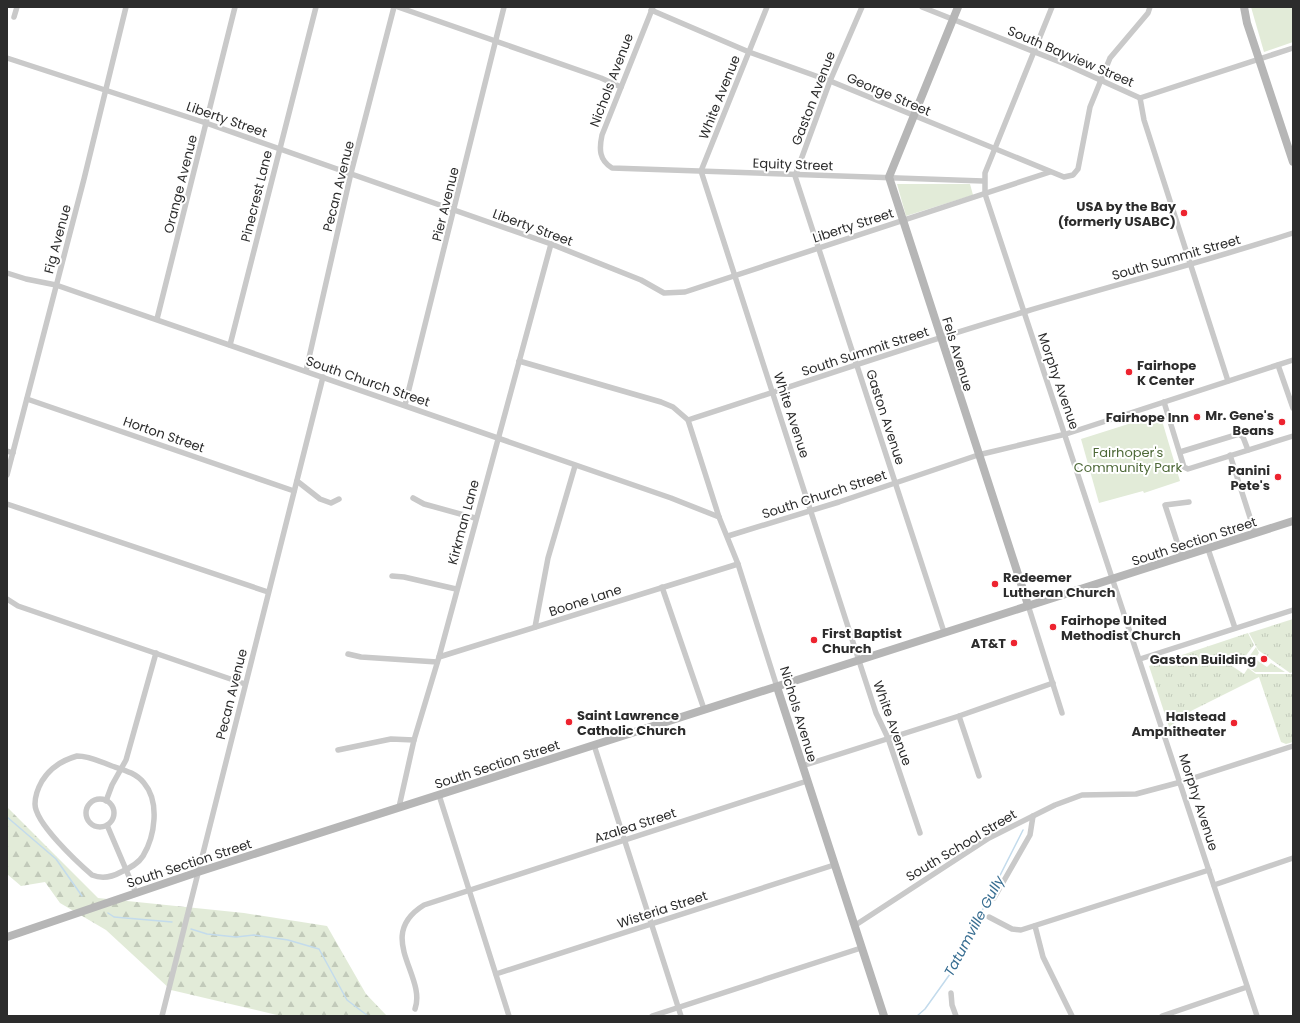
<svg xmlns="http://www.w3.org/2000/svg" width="1300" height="1023" viewBox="0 0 1300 1023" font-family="Poppins,sans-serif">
<defs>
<pattern id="grass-tufts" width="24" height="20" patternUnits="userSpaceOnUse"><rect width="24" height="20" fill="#e2ebd8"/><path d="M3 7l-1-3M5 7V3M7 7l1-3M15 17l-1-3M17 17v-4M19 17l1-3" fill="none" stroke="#c2caba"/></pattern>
<pattern id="forest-firs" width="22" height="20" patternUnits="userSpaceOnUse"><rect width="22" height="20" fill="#e2ebd8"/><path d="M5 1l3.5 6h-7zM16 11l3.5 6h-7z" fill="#c2caba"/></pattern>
</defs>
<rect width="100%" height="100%" fill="#fff"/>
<g fill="url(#grass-tufts)">
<path d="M 1293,619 L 1293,672 L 1290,673 L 1258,650 L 1249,633 Z"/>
<path d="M 1248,633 L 1254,645 L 1241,662 L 1236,659 L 1232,666 L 1244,674 L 1248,668 L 1256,674 L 1293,674 L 1293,742 L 1286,744 L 1281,742 L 1259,677 L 1191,711 L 1169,727 L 1149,666 Z"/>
<path d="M 1256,647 L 1259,653 L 1255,659 L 1267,667 L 1271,663 L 1285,672 L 1255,672 L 1244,664 Z"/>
</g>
<path fill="url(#forest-firs)" d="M 7,807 L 98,898 L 244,913 L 327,926 L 366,994 L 387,1016 L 281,1016 L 171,990 L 106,930 L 60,903 L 45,882 L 21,886 L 7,874 Z"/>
<g fill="#e2ebd8">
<path d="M 1251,7 L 1293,7 L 1293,42 L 1264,52 Z"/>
<path d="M 897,184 L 970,184 L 973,195 L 906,216 Z"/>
<path d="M 1160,414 L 1180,481 L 1144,493 L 1143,491 L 1099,503 L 1081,439 Z"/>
</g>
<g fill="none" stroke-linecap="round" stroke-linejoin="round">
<g stroke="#c3dbec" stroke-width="1.5">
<path d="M 7,817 L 56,859 L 82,896"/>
<path d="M 108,913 L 114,917 L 172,922"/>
<path d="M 191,929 L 207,934 L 236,937 L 254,935 L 288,940 L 319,949 L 347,1000 L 368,1016"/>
<path d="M 917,1016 L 925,1009 L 950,974 L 1023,830"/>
</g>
<g stroke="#c9c9c9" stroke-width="5.5">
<path d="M 398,7 L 601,78 L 621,87"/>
<path d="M 653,7 L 602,135 C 599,149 599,160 612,168 L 983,181"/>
<path d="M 767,7 L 701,171 L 861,667 L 876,713 L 888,738 L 920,833"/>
<path d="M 862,7 L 830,81 L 795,176 L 944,632"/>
<path d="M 922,7 L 1065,64 L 1140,98 L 1293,48"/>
<path d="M 1052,7 L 985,173 L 985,194 L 1257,1016"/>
<path d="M 651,10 L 749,52 L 830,81 L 1064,177 L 1073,175 L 1078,169 L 1090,107 L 1110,58 L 1148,13 L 1150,7"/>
<path d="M 14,17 L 17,7"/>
<path d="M 7,58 L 206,123 L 551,244 L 641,280 L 664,293 L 685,292 L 1050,172"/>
<path d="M 1140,98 L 1144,120 L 1228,381"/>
<path d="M 7,273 L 26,279 L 56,285 L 671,498 L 719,517"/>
<path d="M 157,319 L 235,7"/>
<path d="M 230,345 L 316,7"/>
<path d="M 519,361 L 661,402 L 673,407 L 688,420 L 719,517 L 738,564 L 777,687"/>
<path d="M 1278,365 L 1293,408"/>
<path d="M 306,371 L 351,173 L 394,7"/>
<path d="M 27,399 L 294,491"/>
<path d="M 1164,402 L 1184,467 L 1188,469 L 1293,436"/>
<path d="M 405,405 L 504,7"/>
<path d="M 688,420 C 800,384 911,345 1024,312 C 1114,285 1204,262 1293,233"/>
<path d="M 7,451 L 13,453"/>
<path d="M 1180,452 L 1239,434 L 1243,437 L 1248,450"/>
<path d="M 1230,455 L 1255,533"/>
<path d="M 7,475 L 84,179 L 126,7"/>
<path d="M 297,481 L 320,499 L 331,503 L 339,499"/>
<path d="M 413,498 L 424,504 L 475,518"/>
<path d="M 7,504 L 268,592"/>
<path d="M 728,536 L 839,502 L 978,455 L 1066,434 L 1293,360"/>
<path d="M 1208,549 L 1235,628"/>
<path d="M 1182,557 L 1165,505 L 1189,502"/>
<path d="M 392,576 L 404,577 L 456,589"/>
<path d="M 662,587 L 704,709"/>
<path d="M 7,599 L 18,606 L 245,684"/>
<path d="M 1028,605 L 1062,713"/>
<path d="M 535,627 L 548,558 L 575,466"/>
<path d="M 348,654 L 361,657 L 437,662"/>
<path d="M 439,657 L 738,564"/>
<path d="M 1140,659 L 1293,610"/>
<path d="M 959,716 L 979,776"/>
<path d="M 594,745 L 681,1016"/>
<path d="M 338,750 L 391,739 L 414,740"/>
<path d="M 77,756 C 90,756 101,762 112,766 C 124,770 136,773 144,783 C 160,802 155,836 143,856 C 138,864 130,868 121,872 C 112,877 102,879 92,875 C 77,862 35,823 35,804 C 35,795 38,788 42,781 C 50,768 63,760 77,756 Z"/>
<path d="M 802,766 L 959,716 L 1053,683"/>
<path d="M 439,795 L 509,1016"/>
<circle cx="100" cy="813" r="14"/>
<path d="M 106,801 L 112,785 L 126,760 L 156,653"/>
<path d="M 399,807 L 414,740 L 439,657 L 551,244"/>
<path d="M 107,825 L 136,893"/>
<path d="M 1214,885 L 1293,858"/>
<path d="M 994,898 L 1030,835 L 1033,816"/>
<path d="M 989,917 L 1012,929 L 1021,930 L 1209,870"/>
<path d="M 854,926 L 989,838 L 1055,805 L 1082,795 L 1136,794 L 1181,782 L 1293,746"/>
<path d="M 1035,926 L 1043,957 L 1072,1016"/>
<path d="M 496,974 L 834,865"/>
<path d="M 951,993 L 952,1005 L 956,1016"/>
<path d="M 415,1009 C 427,976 374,936 424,905 L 807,781"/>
<path d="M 162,1016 L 323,377"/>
<path d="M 652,1016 L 861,948"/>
<path d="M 1162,1016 L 1247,987"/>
</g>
<g stroke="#b6b6b6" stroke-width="8">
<path d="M 958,7 L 889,177 L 1028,605"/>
<path d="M 1244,7 L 1247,23 L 1293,162"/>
<path d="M 777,687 L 884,1016"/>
<path d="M 7,937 L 198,872 L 1293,521"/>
</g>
</g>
<g fill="#ed232f" stroke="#fff" stroke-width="1.5">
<circle cx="1184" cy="213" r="4"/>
<circle cx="1129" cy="372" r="4"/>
<circle cx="1197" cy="417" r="4"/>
<circle cx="1282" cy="422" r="4"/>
<circle cx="1278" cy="477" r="4"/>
<circle cx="995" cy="584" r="4"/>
<circle cx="1053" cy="627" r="4"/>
<circle cx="814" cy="640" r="4"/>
<circle cx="1014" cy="643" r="4"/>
<circle cx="1264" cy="659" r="4"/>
<circle cx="569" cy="722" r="4"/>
<circle cx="1234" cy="723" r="4"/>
</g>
<g text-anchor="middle" stroke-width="4" stroke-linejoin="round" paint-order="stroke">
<g font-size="13" fill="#2c2c2c" stroke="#fff">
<text transform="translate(1071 56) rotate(23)" y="5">South Bayview Street</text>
<text transform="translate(611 80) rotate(-69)" y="5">Nichols Avenue</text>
<text transform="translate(889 94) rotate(23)" y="5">George Street</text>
<text transform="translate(719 97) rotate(-68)" y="5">White Avenue</text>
<text transform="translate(813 98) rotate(-69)" y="5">Gaston Avenue</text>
<text transform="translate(227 119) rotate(19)" y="5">Liberty Street</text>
<text transform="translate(793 164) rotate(2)" y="5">Equity Street</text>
<text transform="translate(180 184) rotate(-76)" y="5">Orange Avenue</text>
<text transform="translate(338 186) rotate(-76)" y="5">Pecan Avenue</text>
<text transform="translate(256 196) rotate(-76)" y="5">Pinecrest Lane</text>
<text transform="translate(445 204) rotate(-76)" y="5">Pier Avenue</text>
<text transform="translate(853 225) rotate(-18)" y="5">Liberty Street</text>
<text transform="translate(533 227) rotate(20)" y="5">Liberty Street</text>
<text transform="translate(57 239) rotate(-75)" y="5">Fig Avenue</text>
<text transform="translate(1176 257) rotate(-16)" y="5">South Summit Street</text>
<text transform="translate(865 351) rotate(-18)" y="5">South Summit Street</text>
<text transform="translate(958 354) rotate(73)" y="5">Fels Avenue</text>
<text transform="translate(368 381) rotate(19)" y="5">South Church Street</text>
<text transform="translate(1059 381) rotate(71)" y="5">Morphy Avenue</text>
<text transform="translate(792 415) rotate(72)" y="5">White Avenue</text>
<text transform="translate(886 417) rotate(72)" y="5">Gaston Avenue</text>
<text transform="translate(164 434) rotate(19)" y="5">Horton Street</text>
<text transform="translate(824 494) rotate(-18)" y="5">South Church Street</text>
<text transform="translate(463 522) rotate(-75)" y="5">Kirkman Lane</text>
<text transform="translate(1194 541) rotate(-18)" y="5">South Section Street</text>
<text transform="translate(585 600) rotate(-18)" y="5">Boone Lane</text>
<text transform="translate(231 694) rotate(-76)" y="5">Pecan Avenue</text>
<text transform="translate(799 714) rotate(73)" y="5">Nichols Avenue</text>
<text transform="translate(893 723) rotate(70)" y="5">White Avenue</text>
<text transform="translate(497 764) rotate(-18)" y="5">South Section Street</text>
<text transform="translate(1199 802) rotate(72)" y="5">Morphy Avenue</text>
<text transform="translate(635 825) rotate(-18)" y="5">Azalea Street</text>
<text transform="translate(961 845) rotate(-31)" y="5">South School Street</text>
<text transform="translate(189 863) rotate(-18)" y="5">South Section Street</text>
<text transform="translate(662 909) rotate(-18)" y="5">Wisteria Street</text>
</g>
<g font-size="13" font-weight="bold" fill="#2c2c2c" stroke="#fff" text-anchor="end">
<text x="1176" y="211">USA by the Bay<tspan x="1176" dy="15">(formerly USABC)</tspan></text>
<text x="1137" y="370" text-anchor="start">Fairhope<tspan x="1137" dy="15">K Center</tspan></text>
<text x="1274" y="420">Mr. Gene's<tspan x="1274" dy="15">Beans</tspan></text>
<text x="1189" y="422">Fairhope Inn</text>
<text x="1270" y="475">Panini<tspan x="1270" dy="15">Pete's</tspan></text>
<text x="1003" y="582" text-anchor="start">Redeemer<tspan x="1003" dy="15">Lutheran Church</tspan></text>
<text x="1061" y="625" text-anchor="start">Fairhope United<tspan x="1061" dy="15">Methodist Church</tspan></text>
<text x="822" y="638" text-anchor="start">First Baptist<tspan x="822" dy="15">Church</tspan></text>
<text x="1006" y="648">AT&amp;T</text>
<text x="1256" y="664">Gaston Building</text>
<text x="577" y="720" text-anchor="start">Saint Lawrence<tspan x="577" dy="15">Catholic Church</tspan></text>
<text x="1226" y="721">Halstead<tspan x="1226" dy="15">Amphitheater</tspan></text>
</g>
<g font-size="13" fill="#4e6938" stroke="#fff">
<text x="1128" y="457">Fairhoper's<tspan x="1128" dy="15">Community Park</tspan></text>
</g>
<g font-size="14" font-style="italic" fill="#376d91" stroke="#fff">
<text transform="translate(974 926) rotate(-62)" y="5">Tatumville Gully</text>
</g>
</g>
<rect width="1300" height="1023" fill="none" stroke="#2c2c2c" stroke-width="16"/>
</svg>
